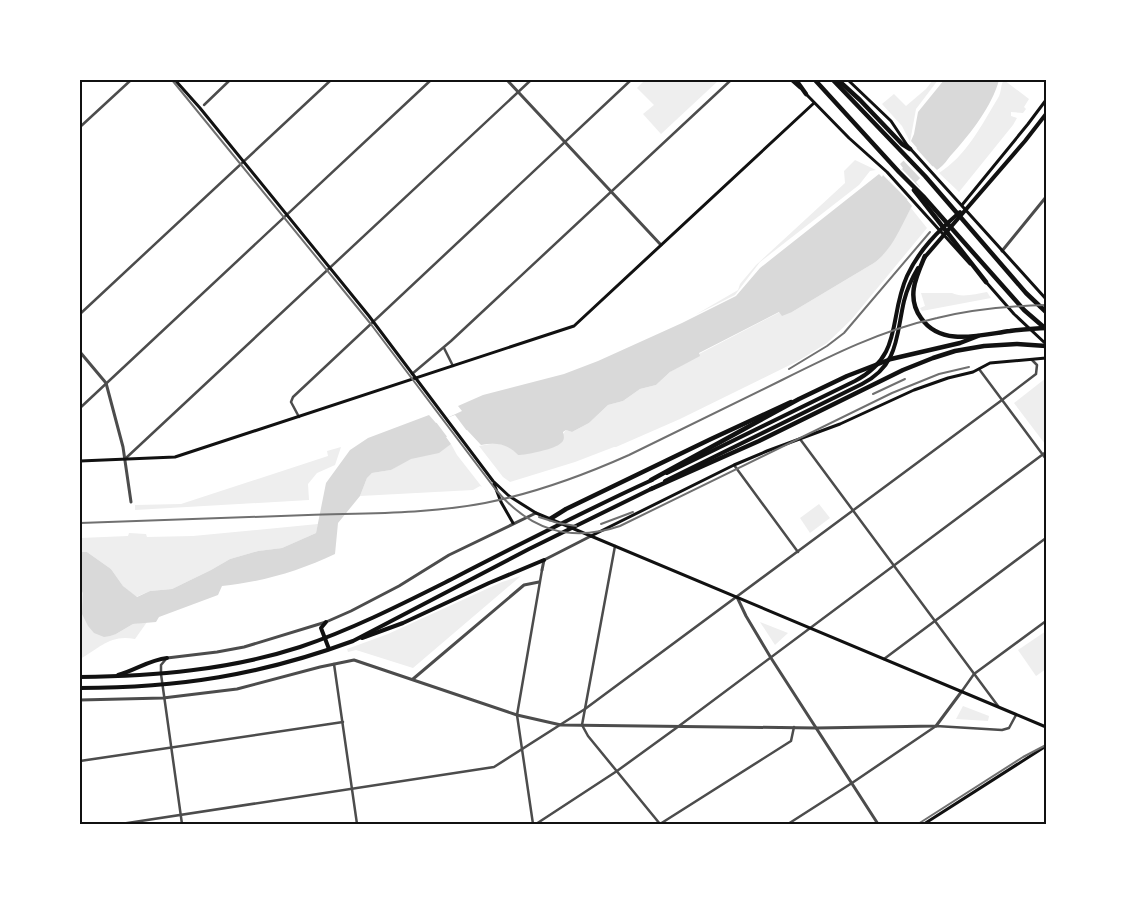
<svg xmlns="http://www.w3.org/2000/svg" width="1126" height="904" viewBox="0 0 1126 904" font-family="Rubik,sans-serif">
<rect width="100%" height="100%" fill="#fff"/>
<g fill="#eee">
<path d="M 645,80 L 719,80 L 661,134 L 643,114 L 654,105 L 637,88 Z"/>
<path d="M 933,80 L 938,80 L 916,109 L 910,142 L 902,126 L 882,104 L 894,94 L 906,106 L 926,89 Z"/>
<path d="M 1004,80 L 1029,99 L 1024,107 L 1026,109 L 1023,113 L 1011,112 L 1011,116 L 1017,118 L 1013,125 L 959,192 L 939,173 C 967,155 981,126 998,98 C 1002,92 1000,85 1004,80 Z"/>
<path d="M 855,160 L 876,170 L 870,171 L 859,185 L 760,262 L 735,295 L 695,315 L 738,290 L 740,284 L 756,265 L 845,183 L 844,171 Z"/>
<path d="M 911,208 L 927,228 L 851,320 L 827,343 L 798,361 L 680,419 L 616,447 L 614,447 L 575,462 L 510,482 L 503,477 L 479,446 C 495,442 507,442 518,455 L 554,447 L 566,430 L 572,432 L 589,423 L 608,405 L 623,401 L 640,389 L 656,385 L 670,372 L 699,354 L 780,312 L 792,312 L 874,263 C 893,249 898,227 911,208 Z"/>
<path d="M 987,292 L 991,298 L 922,311 L 920,308 L 925,306 L 921,293 L 952,293 C 961,298 976,294 987,292 Z"/>
<path d="M 1046,378 L 1046,443 L 1045,444 L 1014,403 Z"/>
<path d="M 451,444 L 457,455 L 482,487 L 480,486 L 473,490 L 360,496 L 367,478 L 372,473 L 391,470 L 407,460 Z"/>
<path d="M 341,447 L 335,465 L 317,473 L 308,484 L 309,500 L 135,510 L 135,505 L 181,504 L 328,456 L 327,451 Z"/>
<path d="M 819,504 L 830,518 L 810,533 L 800,518 Z"/>
<path d="M 318,524 L 316,533 L 282,548 L 258,551 L 230,559 L 211,570 L 172,589 L 150,591 L 136,597 L 123,586 L 111,569 L 87,552 L 80,552 L 80,538 L 128,536 L 129,533 L 146,534 L 147,537 L 193,536 Z"/>
<path d="M 521,576 L 413,668 L 356,650 L 348,652 L 347,649 L 388,634 L 502,582 Z"/>
<path d="M 80,588 L 116,634 L 133,624 L 147,622 L 135,639 C 110,634 100,648 80,659 Z"/>
<path d="M 760,622 L 788,633 L 775,645 Z"/>
<path d="M 1046,631 L 1046,669 L 1036,676 L 1018,650 Z"/>
<path d="M 963,706 L 989,716 L 988,721 L 956,719 Z"/>
</g>
<path fill="#d9d9d9" d="M 944,80 L 999,80 C 992,106 971,133 953,153 C 947,159 945,165 937,170 L 933,166 L 916,182 L 920,187 L 907,200 L 912,206 C 901,226 893,249 874,263 L 792,312 L 782,316 L 779,312 L 699,353 L 700,356 L 670,372 L 656,385 L 640,389 L 623,401 L 608,405 L 589,423 L 572,432 L 566,430 L 563,432 C 564,436 565,440 561,443 C 556,449 526,455 518,455 C 508,444 496,442 481,445 L 467,430 L 446,437 L 451,444 L 439,453 L 411,459 L 391,470 L 372,473 L 367,478 L 360,496 L 338,523 L 335,554 C 299,571 262,582 222,586 L 218,595 L 159,617 L 156,622 L 133,624 L 116,634 L 110,636 L 104,637 L 94,633 L 88,626 L 82,614 L 83,593 L 80,588 L 80,552 L 87,552 L 111,569 L 123,586 L 137,597 L 150,591 L 172,589 L 211,570 L 230,559 L 258,551 L 282,548 L 316,533 L 326,483 L 350,450 L 368,438 L 429,415 L 436,423 L 462,411 L 458,406 L 483,395 L 564,374 L 598,361 L 682,323 L 736,296 L 760,268 L 879,174 L 882,177 L 883,175 L 889,181 L 903,168 L 900,164 L 917,148 L 911,141 L 914,134 L 918,112 Z"/>
<g fill="#fff">
<path d="M 915,147 L 933,167 L 921,179 L 902,159 Z"/>
<path d="M 902,169 L 920,188 L 908,200 L 889,181 Z"/>
<path d="M 455,415 L 467,431 L 448,438 L 436,422 Z"/>
</g>
<g fill="none" stroke-linecap="round" stroke-linejoin="round">
<g stroke="#4c4c4c" stroke-width="2.5">
<path d="M 204,105 L 230,80"/>
<path d="M 80,127 L 131,80"/>
<path d="M 80,314 L 331,80"/>
<path d="M 444,348 L 453,366"/>
<path d="M 979,369 L 1046,459"/>
<path d="M 412,374 L 451,341 L 731,80"/>
<path d="M 80,408 L 431,80"/>
<path d="M 299,417 L 291,402 L 293,397 L 631,80"/>
<path d="M 800,439 L 998,706"/>
<path d="M 126,458 L 531,80"/>
<path d="M 734,465 L 798,552"/>
<path d="M 615,546 L 582,725 L 588,736 L 660,824"/>
<path d="M 166,659 L 161,665 L 161,674 L 182,824"/>
<path d="M 884,659 L 1046,538"/>
<path d="M 334,664 L 357,824"/>
<path d="M 962,691 L 974,674 L 1046,621"/>
<path d="M 80,761 L 343,722"/>
<path d="M 121,824 L 494,767 L 585,709 L 1002,400 L 1036,374 L 1037,365 L 1032,360"/>
<path d="M 533,824 L 517,715 L 542,570"/>
<path d="M 536,824 L 617,771 L 679,726 L 1046,452"/>
<path d="M 660,824 L 791,741 L 794,727"/>
<path d="M 788,824 L 852,783 L 936,726 L 1002,730 L 1009,728 L 1016,715"/>
</g>
<g stroke="#4c4c4c" stroke-width="3">
<path d="M 507,80 L 661,245"/>
<path d="M 1002,251 L 1046,197"/>
<path d="M 80,352 L 106,383 L 123,447 L 131,502"/>
<path d="M 542,570 L 544,560 L 591,536"/>
<path d="M 737,597 L 746,616 L 771,658 L 878,824"/>
<path d="M 167,658 L 217,652 L 244,647 L 326,622 L 351,611 L 399,586 L 449,555 L 536,513"/>
<path d="M 413,679 L 524,585 L 539,582"/>
<path d="M 80,700 L 163,698 L 237,689 L 320,667 L 354,660 L 517,715 L 561,725 L 816,728 L 936,726 L 962,691"/>
</g>
<g stroke="#111" stroke-width="3">
<path d="M 175,80 L 200,108 L 369,316 L 493,481 L 509,496 L 536,513 L 1046,727"/>
<path d="M 791,80 L 800,88"/>
<path d="M 848,80 L 891,121 L 907,145 L 1046,299"/>
<path d="M 805,93 L 849,138 L 887,172 L 970,264"/>
<path d="M 962,205 L 1028,124 L 1046,100"/>
<path d="M 986,282 L 1014,314 L 1046,344"/>
<path d="M 80,461 L 175,457 L 574,326 L 814,103"/>
<path d="M 494,484 L 501,502 L 513,523"/>
<path d="M 591,536 L 734,465 L 767,451 L 840,424 L 914,390 L 948,378 L 973,372 L 990,363 L 1046,358"/>
<path d="M 924,824 L 1046,746"/>
</g>
<g stroke="#111" stroke-width="4">
<path d="M 924,258 L 1025,141 L 1046,114"/>
<path d="M 667,473 L 855,381 C 904,355 888,318 907,276 C 919,250 938,231 960,212"/>
<path d="M 665,481 L 862,384 C 899,365 896,336 904,301 C 907,289 912,278 918,268"/>
<path d="M 326,622 L 321,628 L 329,649"/>
<path d="M 362,638 L 403,623 L 489,583 L 544,560"/>
<path d="M 118,675 C 136,670 149,660 167,658"/>
<path d="M 80,677 C 155,676 229,670 300,647 C 353,629 402,604 452,579 C 518,545 584,511 652,480"/>
<path d="M 80,688 C 178,688 261,675 353,641 L 529,549 L 653,488"/>
</g>
<g stroke="#111" stroke-width="4.5">
<path d="M 796,80 L 806,94"/>
<path d="M 815,80 L 899,172 L 923,196 L 1024,310 L 1046,329"/>
<path d="M 833,80 L 925,176 L 1026,293 L 1046,312"/>
<path d="M 838,80 L 860,100 L 902,144 L 910,149"/>
<path d="M 914,190 L 986,282"/>
<path d="M 925,256 C 916,277 906,297 921,318 C 941,347 980,335 1010,331 C 1022,329 1033,329 1045,328"/>
<path d="M 651,480 L 799,399 L 847,376 L 891,359 L 960,343 L 978,336"/>
<path d="M 651,489 L 759,441 L 903,370 L 933,358 L 955,351 L 984,346 L 1017,344 L 1046,346"/>
<path d="M 550,519 L 566,509 L 711,439 L 791,402"/>
</g>
<g stroke="#707070" stroke-width="2">
<path d="M 172,80 L 370,323 L 496,490 C 530,530 570,543 620,526 L 892,393 L 939,374 L 969,367"/>
<path d="M 789,369 L 827,346 L 844,333 L 930,232"/>
<path d="M 873,394 L 905,379"/>
<path d="M 539,517 L 558,523 L 576,526"/>
<path d="M 80,523 C 156,520 232,517 308,515 C 366,513 427,514 485,503 C 536,493 582,476 629,455 C 680,430 731,405 782,380 C 832,355 882,330 937,318 C 973,309 1009,306 1046,305"/>
<path d="M 601,524 L 633,512"/>
<path d="M 918,824 L 1023,757 L 1046,745"/>
</g>
</g>
<rect width="1126" height="904" fill="none" stroke="#ffffff" stroke-width="162"/>
<rect x="81" y="81" width="964" height="742" fill="none" stroke="#111" stroke-width="2"/>
</svg>
